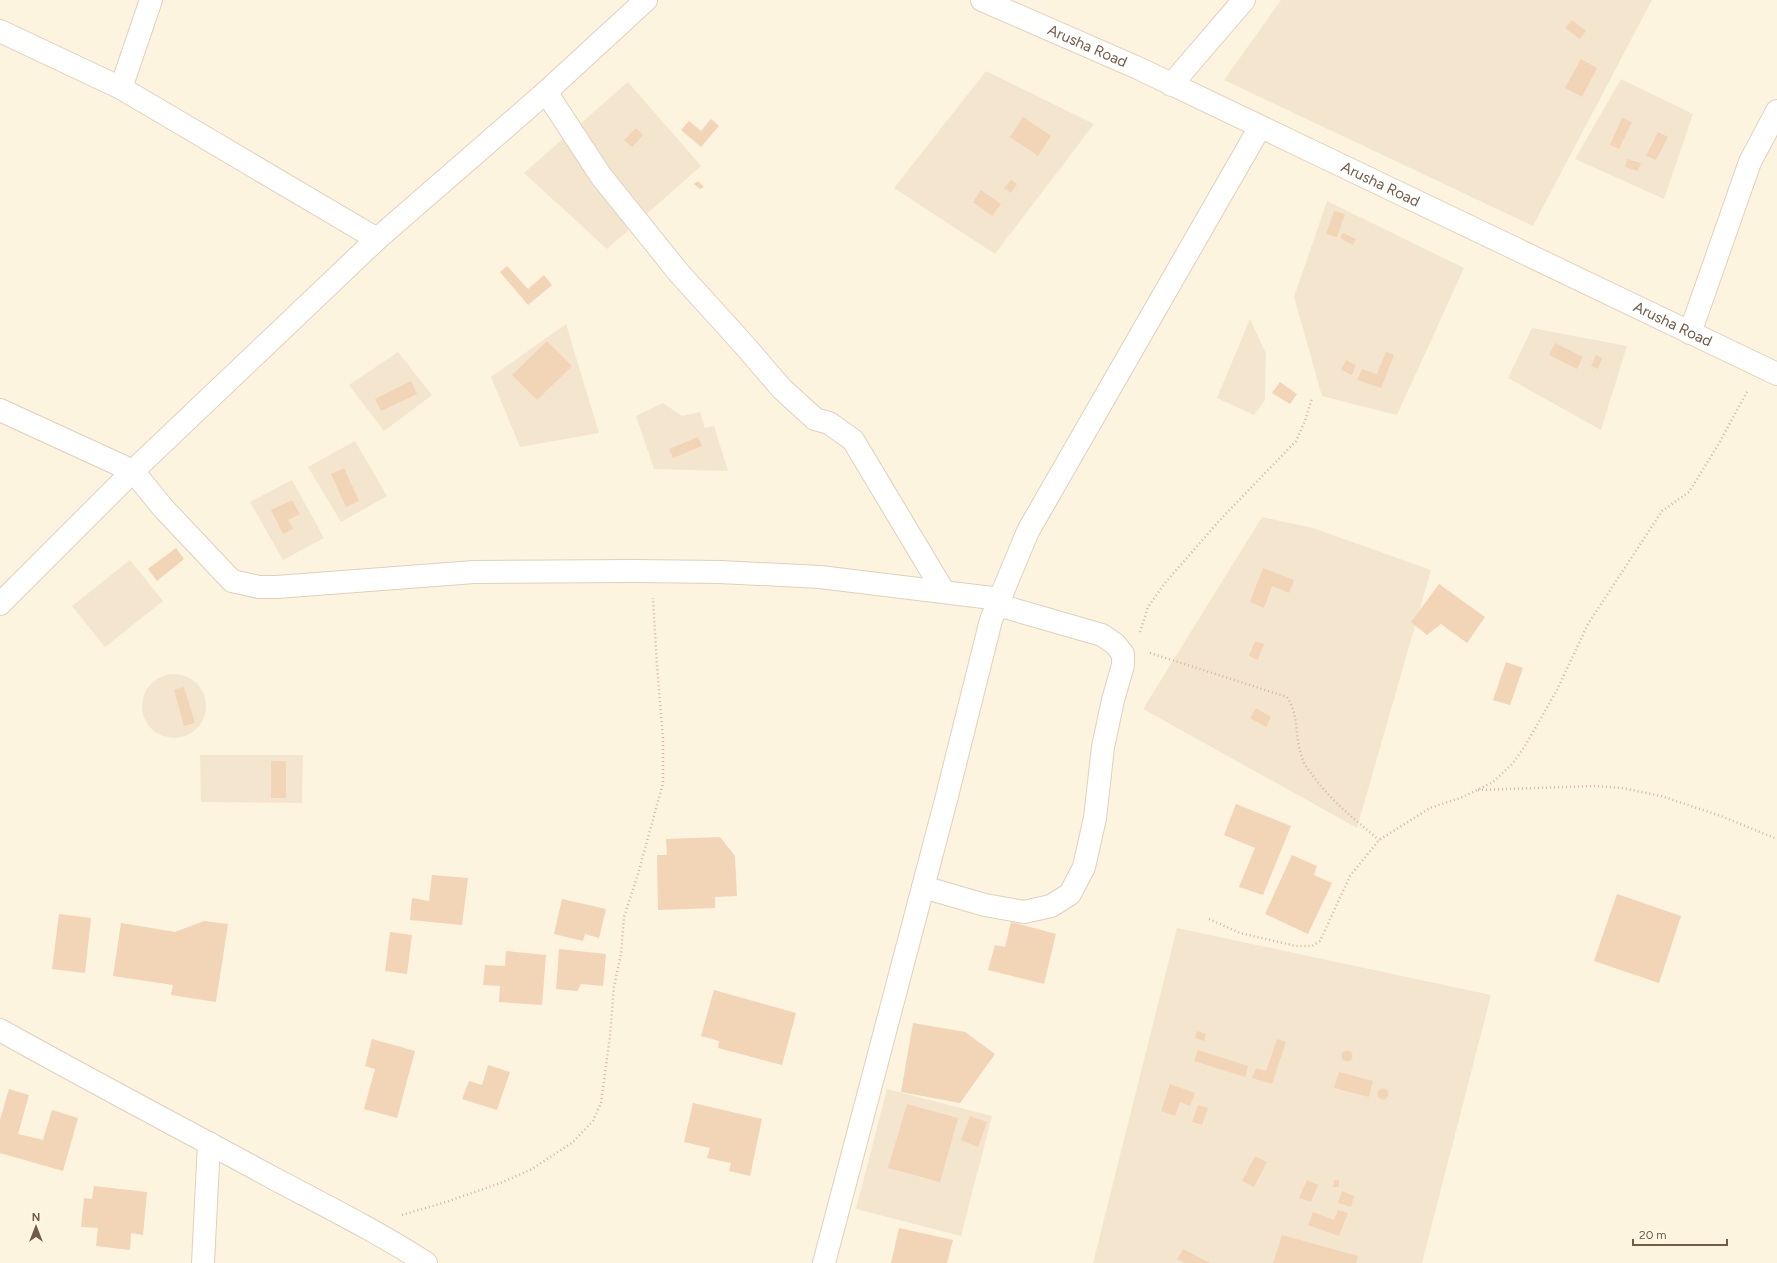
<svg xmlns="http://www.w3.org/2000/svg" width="1777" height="1263" viewBox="0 0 1777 1263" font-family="Figtree,sans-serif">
<rect width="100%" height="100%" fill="#fcf4df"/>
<g fill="#f4e6ce">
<path d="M 1281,0 L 1652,0 L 1533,226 L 1224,80 Z"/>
<path d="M 986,71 L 1094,124 L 995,254 L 894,188 Z"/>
<path d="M 1621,79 L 1693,114 L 1664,199 L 1575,159 Z"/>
<path d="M 628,82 L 701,166 L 607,249 L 524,173 Z"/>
<path d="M 1327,201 L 1464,268 L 1397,415 L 1322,396 L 1294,297 Z"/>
<path d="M 1250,319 L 1266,354 L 1265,400 L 1254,415 L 1217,398 Z"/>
<path d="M 566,324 L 599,433 L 520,447 L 491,377 Z"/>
<path d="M 1532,328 L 1627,346 L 1601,430 L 1508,378 Z"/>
<path d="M 398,352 L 432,395 L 384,431 L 349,385 Z"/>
<path d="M 663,403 L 682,416 L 700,412 L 705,428 L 714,426 L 728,471 L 654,469 L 636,416 Z"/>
<path d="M 355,441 L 387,496 L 341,522 L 308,467 Z"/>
<path d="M 292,480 L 324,538 L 283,560 L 250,502 Z"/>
<path d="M 1262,517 L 1313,528 L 1431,570 L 1357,828 L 1143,709 Z"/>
<path d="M 130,560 L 163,601 L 105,647 L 72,606 Z"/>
<circle cx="174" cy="706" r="32"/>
<path d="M 200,755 L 303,755 L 302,803 L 201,802 Z"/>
<path d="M 1177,928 L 1491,995 L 1422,1263 L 1093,1263 Z"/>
<path d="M 887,1089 L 992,1116 L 961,1236 L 856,1209 Z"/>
</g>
<g fill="#f2d4b7">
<path d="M 1572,20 L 1586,31 L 1580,39 L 1565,28 Z"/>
<path d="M 1581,59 L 1597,68 L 1582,97 L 1565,88 Z"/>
<path d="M 1023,117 L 1051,136 L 1038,156 L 1010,137 Z"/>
<path d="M 1622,118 L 1632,122 L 1619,149 L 1610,145 Z"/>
<path d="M 711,119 L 719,126 L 701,147 L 681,130 L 689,121 L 701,131 Z"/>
<path d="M 636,128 L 643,135 L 632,147 L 624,140 Z"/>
<path d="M 1658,132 L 1668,137 L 1656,160 L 1646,156 Z"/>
<path d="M 1627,159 L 1641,163 L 1638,171 L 1625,167 Z"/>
<path d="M 1011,180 L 1017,184 L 1011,193 L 1004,188 Z"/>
<path d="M 698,181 L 704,187 L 700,189 L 694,184 Z"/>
<path d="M 981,190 L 1001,204 L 992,216 L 973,202 Z"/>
<path d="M 1334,211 L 1345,214 L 1337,237 L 1326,234 Z"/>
<path d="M 1343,233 L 1356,239 L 1353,245 L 1340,238 Z"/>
<path d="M 507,266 L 528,289 L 544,275 L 552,285 L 528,305 L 500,272 Z"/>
<path d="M 547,341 L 572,366 L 537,400 L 512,375 Z"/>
<path d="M 1555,343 L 1583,357 L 1577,369 L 1549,355 Z"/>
<path d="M 1386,352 L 1394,355 L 1381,388 L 1357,380 L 1362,369 L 1377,374 Z"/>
<path d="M 1596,355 L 1602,358 L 1598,369 L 1591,366 Z"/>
<path d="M 1346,360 L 1356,365 L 1352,375 L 1341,370 Z"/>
<path d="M 411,381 L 417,394 L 381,411 L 375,399 Z"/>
<path d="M 1280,382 L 1297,394 L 1290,404 L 1272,393 Z"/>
<path d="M 698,437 L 702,446 L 673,458 L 669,449 Z"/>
<path d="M 344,468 L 359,501 L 346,507 L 331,474 Z"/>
<path d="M 292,500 L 300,514 L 288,520 L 293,529 L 283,534 L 271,510 Z"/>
<path d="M 176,548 L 184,559 L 157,581 L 148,569 Z"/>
<path d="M 1263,568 L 1294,580 L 1289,593 L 1272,586 L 1264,608 L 1250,602 Z"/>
<path d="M 1439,584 L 1485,617 L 1467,643 L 1441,624 L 1427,635 L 1411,622 Z"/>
<path d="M 1255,641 L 1264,644 L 1258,660 L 1249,656 Z"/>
<path d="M 1506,662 L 1523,668 L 1510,705 L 1493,700 Z"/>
<path d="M 184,687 L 195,723 L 184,726 L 174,690 Z"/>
<path d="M 1256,708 L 1271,717 L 1266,727 L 1250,718 Z"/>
<rect x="271" y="761" width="15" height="37"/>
<path d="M 1236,804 L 1291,826 L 1263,895 L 1239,887 L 1255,848 L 1224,835 Z"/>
<path d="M 720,837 L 735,856 L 737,896 L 715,897 L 715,908 L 658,910 L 657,855 L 667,855 L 666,839 Z"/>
<path d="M 1292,855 L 1317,866 L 1314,875 L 1332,883 L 1308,934 L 1265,914 Z"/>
<path d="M 432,875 L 468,878 L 462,925 L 410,920 L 412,898 L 429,901 Z"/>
<path d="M 1617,894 L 1681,916 L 1659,983 L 1594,961 Z"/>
<path d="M 562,899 L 606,909 L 599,938 L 585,934 L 583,941 L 554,934 Z"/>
<path d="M 59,914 L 91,918 L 85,973 L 52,969 Z"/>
<path d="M 204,921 L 228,924 L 216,1002 L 171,995 L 173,985 L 113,976 L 121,923 L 175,932 Z"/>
<path d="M 1011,922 L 1056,934 L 1044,984 L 988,970 L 995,945 L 1005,947 Z"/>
<path d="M 390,932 L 412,935 L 407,974 L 385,971 Z"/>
<path d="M 559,949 L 606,954 L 603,986 L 581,984 L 577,991 L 556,989 Z"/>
<path d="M 506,951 L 546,955 L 542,1005 L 499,1002 L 500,986 L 483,985 L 485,965 L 505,966 Z"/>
<path d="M 714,990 L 796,1013 L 782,1065 L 718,1048 L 719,1041 L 701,1036 Z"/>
<path d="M 913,1023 L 965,1032 L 995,1054 L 960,1103 L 901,1092 Z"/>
<path d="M 1197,1031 L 1206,1034 L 1204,1041 L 1195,1038 Z"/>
<path d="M 372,1039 L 415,1051 L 397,1118 L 364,1109 L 375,1069 L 365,1066 Z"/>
<path d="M 1277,1039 L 1286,1042 L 1272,1084 L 1252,1078 L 1256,1068 L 1266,1071 Z"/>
<path d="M 1198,1050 L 1248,1066 L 1245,1077 L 1194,1061 Z"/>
<circle cx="1347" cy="1056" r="5.5"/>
<path d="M 488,1065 L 510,1072 L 497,1110 L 462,1099 L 469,1081 L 482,1085 Z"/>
<path d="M 1339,1072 L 1373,1081 L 1369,1097 L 1334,1088 Z"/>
<path d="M 1170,1084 L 1195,1093 L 1190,1106 L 1180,1102 L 1175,1116 L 1161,1111 Z"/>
<circle cx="1383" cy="1094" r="5.5"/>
<path d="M 9,1089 L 29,1095 L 18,1134 L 43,1140 L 52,1110 L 78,1118 L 63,1171 L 0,1153 L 0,1120 Z"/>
<path d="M 693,1103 L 762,1119 L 750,1176 L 729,1171 L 731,1163 L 707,1158 L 710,1148 L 684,1142 Z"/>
<path d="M 907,1104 L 958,1118 L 940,1182 L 888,1168 Z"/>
<path d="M 1198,1105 L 1208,1108 L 1202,1125 L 1192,1122 Z"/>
<path d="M 970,1116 L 987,1122 L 978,1147 L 961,1140 Z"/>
<path d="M 1255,1156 L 1267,1162 L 1254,1187 L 1242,1181 Z"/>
<path d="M 1307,1180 L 1318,1185 L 1311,1202 L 1299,1198 Z"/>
<path d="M 1334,1180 L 1339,1180 L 1339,1187 L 1333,1187 Z"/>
<path d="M 94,1186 L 147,1192 L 143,1235 L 131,1233 L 130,1250 L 96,1246 L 98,1228 L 81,1227 L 84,1198 L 92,1199 Z"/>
<path d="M 1342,1191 L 1354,1196 L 1351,1207 L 1338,1203 Z"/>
<path d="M 1338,1210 L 1348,1213 L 1339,1236 L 1308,1225 L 1313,1212 L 1334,1220 Z"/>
<path d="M 899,1228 L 953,1240 L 947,1263 L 891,1263 Z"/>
<path d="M 1282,1235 L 1358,1256 L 1356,1263 L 1273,1263 Z"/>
<path d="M 1183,1249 L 1210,1263 L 1185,1263 L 1177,1259 Z"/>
</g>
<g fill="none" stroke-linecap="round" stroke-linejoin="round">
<g stroke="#e0d0bb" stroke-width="24">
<g id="minor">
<path d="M 0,31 L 121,88 L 377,239"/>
<path d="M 1171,85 L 1244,0"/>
<path d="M 121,88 L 151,0"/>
<path d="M 546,92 L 601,176 L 679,273 L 746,347 L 782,389 L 815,419 L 829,423 L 853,440 L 944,592"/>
<path d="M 1690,333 L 1750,162 L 1777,111"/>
<path d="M 0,410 L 133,471 L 164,509 L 232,581 L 259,587 L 277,587 L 474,572 L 635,571 L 720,572 L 820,577 L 1000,599"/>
<path d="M 0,604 L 133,471 L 377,239 L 546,92 L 646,0"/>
<path d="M 923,887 L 985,905 L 1024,912 L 1051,906 L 1070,894 L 1084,867 L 1095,818 L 1103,747 L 1113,700 L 1123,665 L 1123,654 L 1115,644 L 1102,635 L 998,605"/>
<path d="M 0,1030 C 91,1081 183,1129 275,1179 C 326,1206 378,1232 426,1263"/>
<path d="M 203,1263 L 209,1143"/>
<path d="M 824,1263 L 946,800 L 991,620 L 1028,531 L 1260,127"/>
</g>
</g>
<g stroke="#e5d2b9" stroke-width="24">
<g id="secondary">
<path id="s1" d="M 982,0 L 1138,68 L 1777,374"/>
</g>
</g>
<g stroke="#d6b89a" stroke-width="2.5" stroke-dasharray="1 3" stroke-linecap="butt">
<path d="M 1140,632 L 1148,607 L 1165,583 L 1219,521 L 1296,441 L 1305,421 L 1312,398"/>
<path d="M 1150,653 L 1287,697 C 1300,716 1294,739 1303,760 C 1304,764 1308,769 1311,773 C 1330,800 1354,819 1379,840"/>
<path d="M 1478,790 L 1595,786 L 1622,788 L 1661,796 L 1721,816 L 1777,839"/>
<path d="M 1209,919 L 1240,933 L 1296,946 L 1312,946 L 1320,941 L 1350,876 L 1379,840 L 1430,808 L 1463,797 L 1493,782 L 1513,763 L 1525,746 L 1557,690 L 1588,624 L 1662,511 L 1689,492 L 1718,445 L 1748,390"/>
<path d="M 402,1215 L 449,1201 L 503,1182 L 532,1169 L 573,1142 L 593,1121 L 601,1103 L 610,1036 L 614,986 L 621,954 L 624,917 L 638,874 L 663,783 L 663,739 L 657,666 L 653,598"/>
</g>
<use href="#minor" stroke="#fff" stroke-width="22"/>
<use href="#secondary" stroke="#fff" stroke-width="22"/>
</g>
<g text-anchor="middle" stroke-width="3" stroke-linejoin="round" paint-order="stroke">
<g font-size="15" fill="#725b47" stroke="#fff8e5">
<text dy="5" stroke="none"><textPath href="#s1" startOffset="115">Arusha Road</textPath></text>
<text dy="5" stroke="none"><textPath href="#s1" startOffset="439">Arusha Road</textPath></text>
<text dy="5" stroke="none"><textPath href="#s1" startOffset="763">Arusha Road</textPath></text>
</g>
</g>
<g transform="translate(36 1227)" stroke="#fff8e5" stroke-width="3" paint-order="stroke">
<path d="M0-3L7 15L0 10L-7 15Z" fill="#725b47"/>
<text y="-6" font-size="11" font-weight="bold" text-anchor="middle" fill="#725b47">N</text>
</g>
<path d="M1633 1239v6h94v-6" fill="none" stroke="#725b47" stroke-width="2"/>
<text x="1639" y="1239" font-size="12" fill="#725b47" stroke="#fff8e5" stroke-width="3" paint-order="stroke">20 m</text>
</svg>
